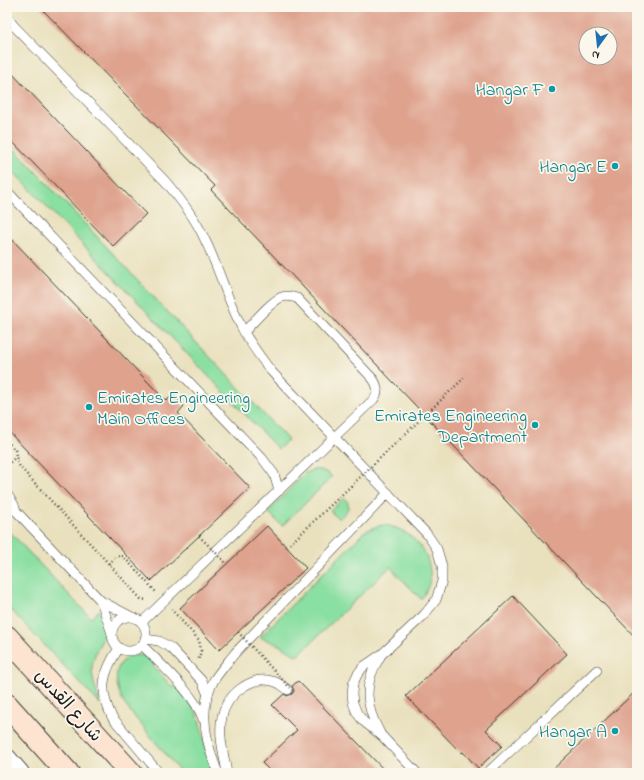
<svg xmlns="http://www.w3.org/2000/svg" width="644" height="780" viewBox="0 0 644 780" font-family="'Indie Flower','Playpen Sans Arabic',sans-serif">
<rect width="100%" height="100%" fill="#fbf7ec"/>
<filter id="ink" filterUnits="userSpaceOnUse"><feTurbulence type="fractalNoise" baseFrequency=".025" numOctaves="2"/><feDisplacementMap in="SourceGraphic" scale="8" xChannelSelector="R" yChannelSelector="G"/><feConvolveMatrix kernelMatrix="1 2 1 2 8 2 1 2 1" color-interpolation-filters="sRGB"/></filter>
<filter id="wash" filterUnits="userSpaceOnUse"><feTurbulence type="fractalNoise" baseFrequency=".012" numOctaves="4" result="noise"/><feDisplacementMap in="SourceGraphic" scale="16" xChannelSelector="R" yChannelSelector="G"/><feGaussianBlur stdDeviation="0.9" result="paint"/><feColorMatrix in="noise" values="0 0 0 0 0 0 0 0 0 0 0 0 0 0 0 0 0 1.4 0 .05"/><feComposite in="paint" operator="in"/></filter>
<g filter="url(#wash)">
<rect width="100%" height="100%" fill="#e9e1be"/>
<g fill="#8adfa2" stroke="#537e5f">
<path d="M 7,141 L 288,440 L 278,449 L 7,165 Z"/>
<path d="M 312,470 C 321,469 326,471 332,477 L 282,526 L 268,512 L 305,473 Z"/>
<path d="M 344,498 C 353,506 346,512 339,519 L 330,511 Z"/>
<path d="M 384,525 C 418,529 445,570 421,599 L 390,567 L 297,656 L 279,645 L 260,637 L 365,531 L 378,526 Z"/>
<path d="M 7,529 L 91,618 L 99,610 C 115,636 93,644 92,668 C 92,680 97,693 100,704 L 7,606 Z"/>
<path d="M 132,655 L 150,656 L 153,660 L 153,666 L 171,686 L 182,689 L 189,697 L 198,716 L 213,773 L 181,773 L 125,705 C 116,688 109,665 132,655 Z"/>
</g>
<g id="blocks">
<g fill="#dea28d" fill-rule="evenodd">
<path d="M 40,7 L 637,7 L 637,639 L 211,190 L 215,186 ZM 586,34 L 610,34 L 610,58 L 586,58 Z"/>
<path d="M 7,68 L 146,214 L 113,246 L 7,136 Z"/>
<path d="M 7,234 L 166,401 L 173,395 L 184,406 L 178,413 L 250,488 L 151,581 L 7,430 Z"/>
<path d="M 267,526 L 306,568 L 219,650 L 180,608 Z"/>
<path d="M 513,596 L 567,654 L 486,730 L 502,746 L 478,768 L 463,752 L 461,753 L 406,696 Z"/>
<path d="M 298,681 L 387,773 L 272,773 L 262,763 L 297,730 L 272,705 L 284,694 L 287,696 L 292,694 L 294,691 L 292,686 Z"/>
<path d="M 637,690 L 637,773 L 549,773 Z"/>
</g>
</g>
</g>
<g filter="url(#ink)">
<use href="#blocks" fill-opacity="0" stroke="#3b3a34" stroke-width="1"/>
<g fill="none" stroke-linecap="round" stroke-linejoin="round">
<g stroke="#3b3a34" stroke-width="10">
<g id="service">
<path d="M 7,17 L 14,26 L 165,181 C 181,200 196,219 206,242 C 220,271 228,302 243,330 C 251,345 261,358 271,371 L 427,534 L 437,549 L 442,566 L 442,581 L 436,600 L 424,615 L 382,654 L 363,667 L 357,675 L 353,684 L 352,694 L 353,703 L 357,713 L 363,721 L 382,736 L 417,773"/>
<path d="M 7,191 L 262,458 L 274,474 L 279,491"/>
<path d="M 7,494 L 14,505 L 16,511"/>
<path d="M 7,506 L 16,511 L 101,601 L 132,617"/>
<path d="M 101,601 L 112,634"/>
<circle cx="129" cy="634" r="17"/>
<path d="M 142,622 L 374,399 C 379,392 378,386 373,379 L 297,298 C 292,297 287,295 282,297 C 271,301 253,323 244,332"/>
<path d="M 145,639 L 159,641 L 171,648 L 202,681 L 208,695"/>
<path d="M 142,645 C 161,665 194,693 203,719"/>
<path d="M 119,648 C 103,672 98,689 112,717 L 159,773"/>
<path d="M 380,733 C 365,706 363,683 380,657"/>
<path d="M 218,773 C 206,744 197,709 214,680 C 220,671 228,662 235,653 L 388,493"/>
<path d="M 227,773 C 224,755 218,735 222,717 C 226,696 250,675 272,681 C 279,682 283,686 288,690"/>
<path d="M 487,773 L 597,670"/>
</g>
</g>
<g stroke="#3b3a34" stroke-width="20">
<path id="minor" d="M 7,758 L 20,773"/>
</g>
<g stroke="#3b3a34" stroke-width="24">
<g id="secondary">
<path d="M 7,637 L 131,773"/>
<path d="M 7,705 L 68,773"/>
</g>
</g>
<g stroke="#3b3a34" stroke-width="2.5" stroke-dasharray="1 3" stroke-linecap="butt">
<path d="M 7,441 L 15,450 L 17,461 L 20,467 L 141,599 L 147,600"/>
<path d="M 7,465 L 16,457"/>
<path d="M 109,564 C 113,559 116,555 123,556 L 156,592"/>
<path d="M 171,609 L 199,640 L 201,651 L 198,661"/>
</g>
<use href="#service" stroke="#fff" stroke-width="9"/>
<use href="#minor" stroke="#fff" stroke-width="18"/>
<use href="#secondary" stroke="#fde4d0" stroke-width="22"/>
<g stroke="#3b3a34" stroke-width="2.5" stroke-dasharray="1 3" stroke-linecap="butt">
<path d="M 199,536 L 227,564"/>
<path d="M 287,547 L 465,377"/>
<path d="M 238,632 L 290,688"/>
</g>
</g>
</g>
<g fill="#0f9aa8" stroke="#fbf7ec" stroke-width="1.5">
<circle cx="552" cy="89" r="4"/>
<circle cx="615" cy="166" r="4"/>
<circle cx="89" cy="407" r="4"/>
<circle cx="535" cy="425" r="4"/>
<circle cx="615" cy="731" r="4"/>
</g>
<g text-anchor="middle" stroke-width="3.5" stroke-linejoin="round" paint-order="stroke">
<g font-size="18" fill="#0d838f" stroke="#fbf7ec" text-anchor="end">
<text x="544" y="95">Hangar F</text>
<text x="607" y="172">Hangar E</text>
<text x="97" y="403" text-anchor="start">Emirates Engineering<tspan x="97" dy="21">Main Offices</tspan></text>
<text x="527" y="421">Emirates Engineering<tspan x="527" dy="21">Department</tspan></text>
<text x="607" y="737">Hangar A</text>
</g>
<g font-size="18" fill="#1c1c1c" stroke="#fbf7ec">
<text transform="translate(69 705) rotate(48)" y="6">شارع القدس</text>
</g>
</g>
<rect width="644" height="780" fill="none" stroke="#fbf7ec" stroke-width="24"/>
<g transform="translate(598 46) rotate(195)"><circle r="19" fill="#fbf7ec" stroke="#a29f99"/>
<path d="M0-3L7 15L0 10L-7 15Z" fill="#1f6fb2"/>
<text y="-6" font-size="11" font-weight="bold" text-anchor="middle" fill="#1c1c1c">N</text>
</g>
</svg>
